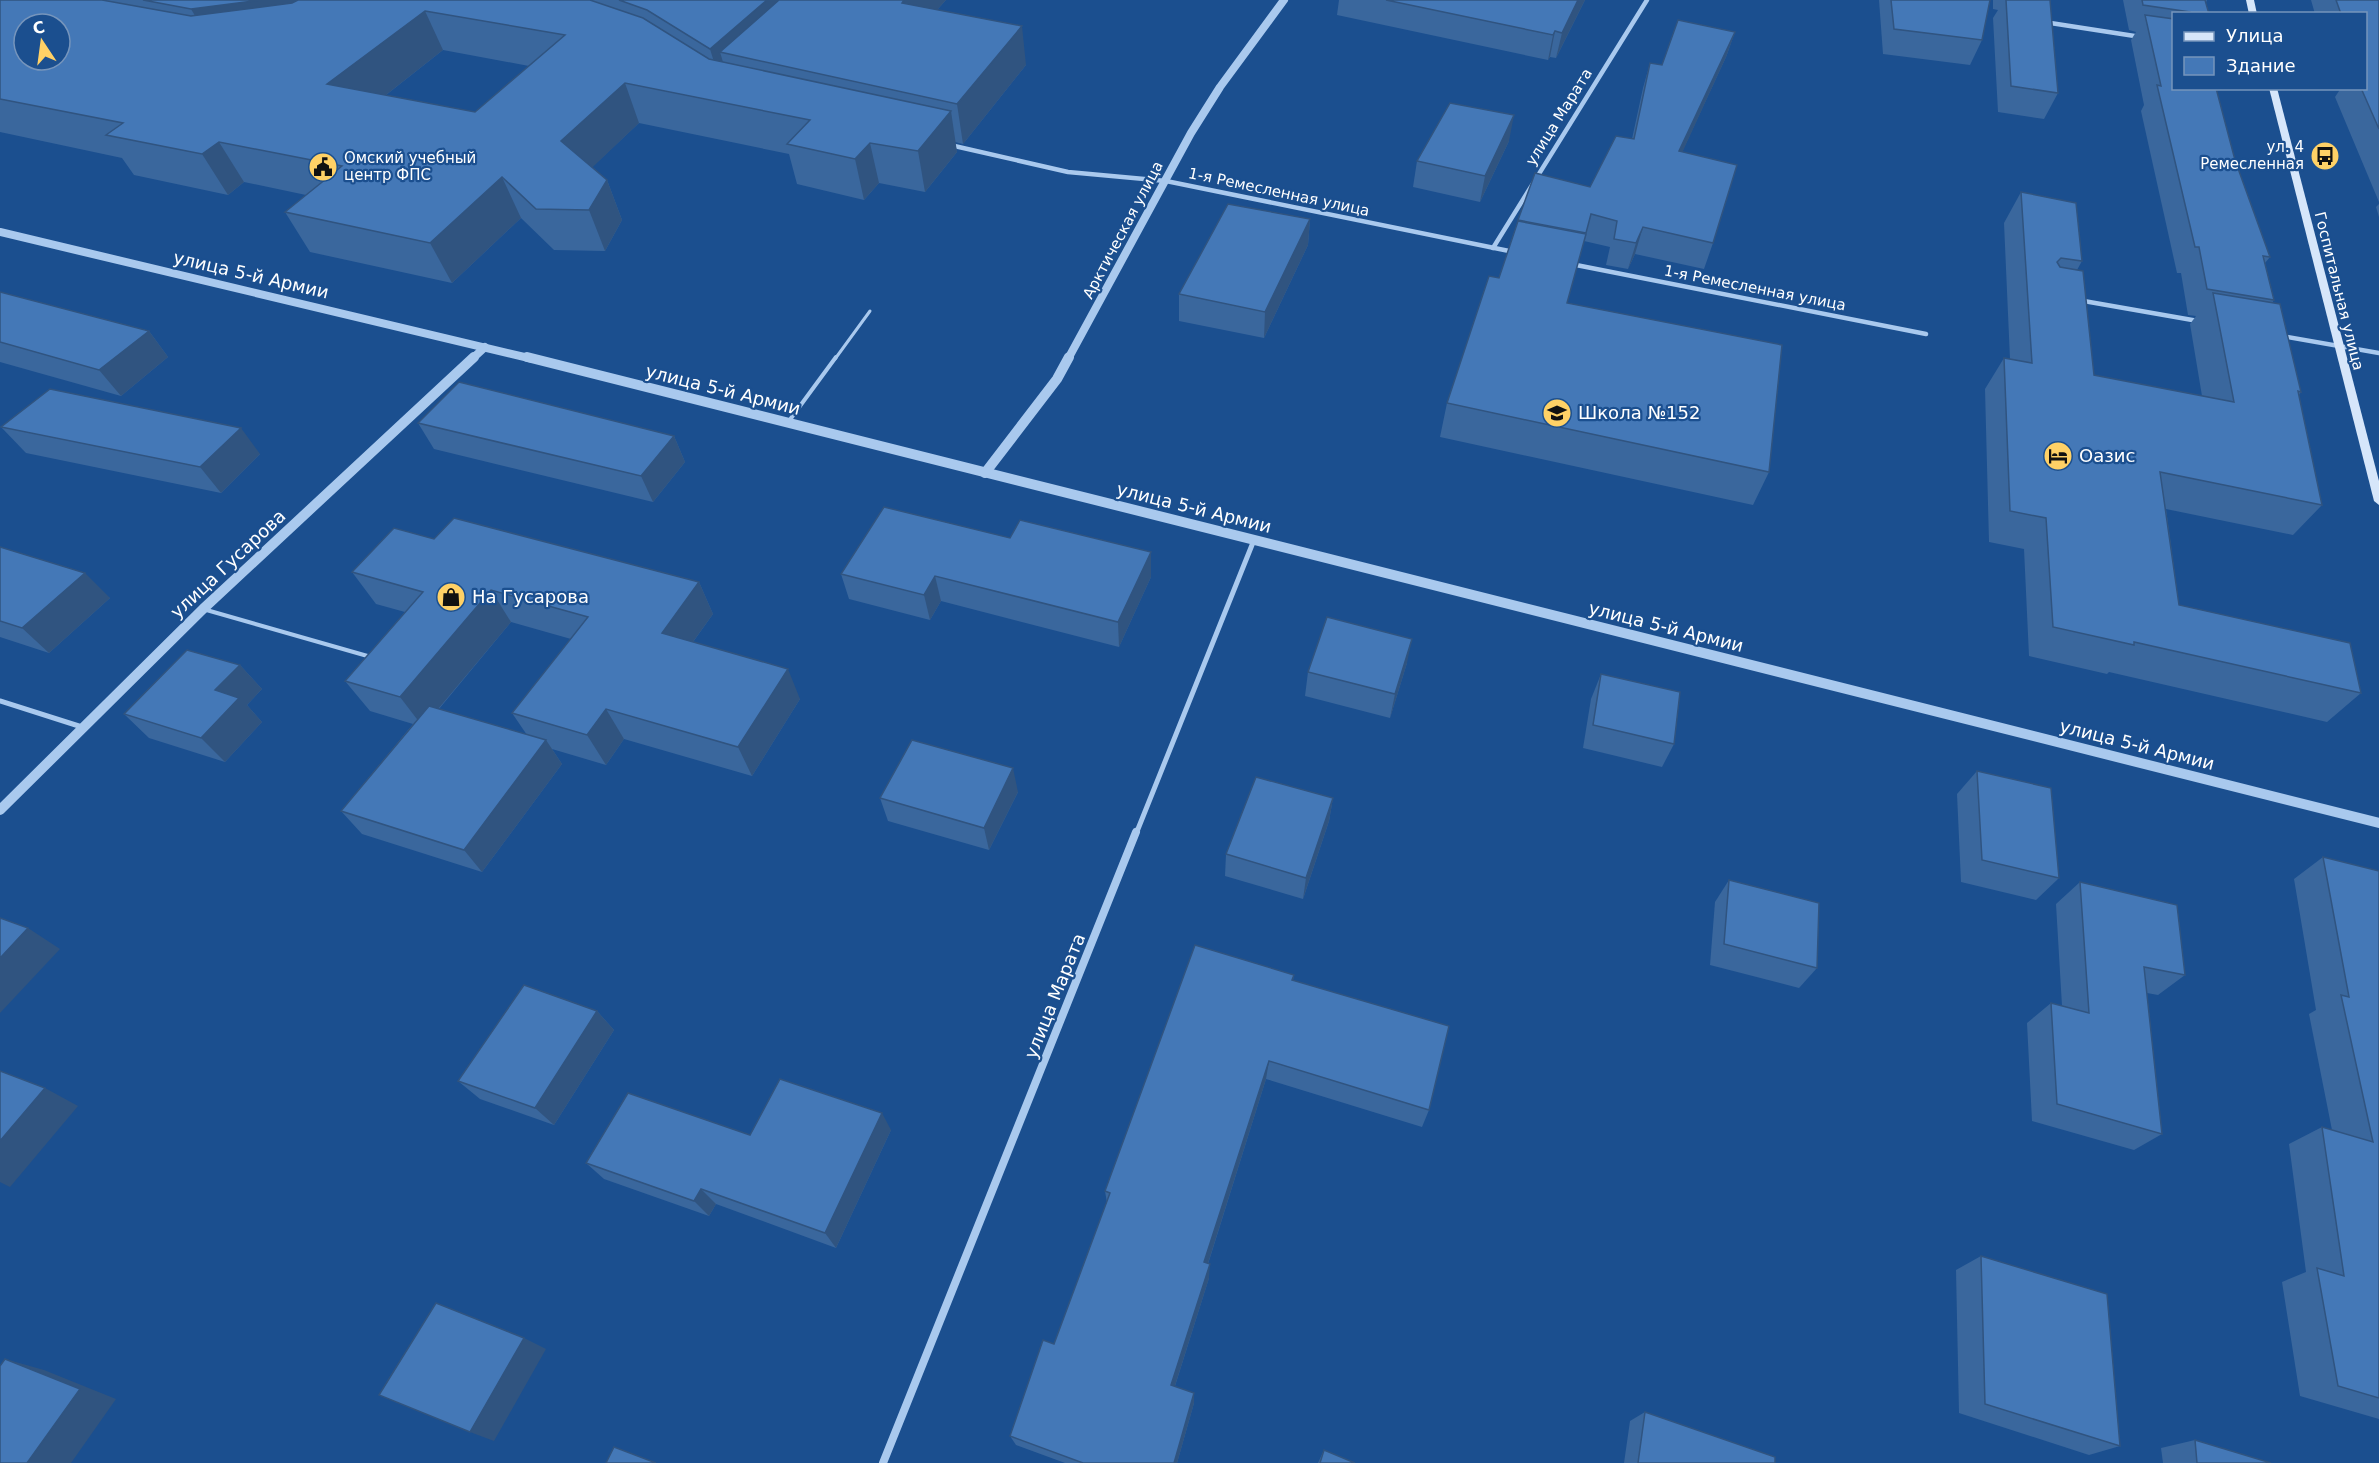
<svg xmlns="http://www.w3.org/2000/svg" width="2379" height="1463" viewBox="0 0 2379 1463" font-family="'DejaVu Sans',sans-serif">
<rect width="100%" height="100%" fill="#1b4f8f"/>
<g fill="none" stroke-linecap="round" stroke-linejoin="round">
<path stroke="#a9c9ee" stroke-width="3" d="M 835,359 L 870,311"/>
<g stroke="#a9c9ee" stroke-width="4">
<path d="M 789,421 L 836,357"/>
<path d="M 203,609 L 371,657"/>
</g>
<g stroke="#a9c9ee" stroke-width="4.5">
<path d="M 2044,22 L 2141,37"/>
<path d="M 950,145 L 1068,172 L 1166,181 L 1514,252"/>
<path d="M 1493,248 L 1647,0"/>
<path d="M 1571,264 L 1926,334"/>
<path d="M 2078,300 L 2198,321"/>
<path d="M 2282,336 L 2379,353"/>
</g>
<g stroke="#a9c9ee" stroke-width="5">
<path d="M 0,701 L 82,727"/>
<path d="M 1136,834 L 1254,540"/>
</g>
<path stroke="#a9c9ee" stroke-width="8" d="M 883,1463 L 1136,832"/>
<g stroke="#a9c9ee" stroke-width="8">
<path d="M 0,232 L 533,359"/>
<path d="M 472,359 L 485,347"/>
<path d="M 1068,359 L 1191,133 L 1220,87 L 1284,0"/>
</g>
<g stroke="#a9c9ee" stroke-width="10">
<path d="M 527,357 L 2379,823"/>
<path d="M 985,473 L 1057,379 L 1069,357"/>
<path d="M 0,810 L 203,609 L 474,357"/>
</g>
<g fill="#d6e6fa" fill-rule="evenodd">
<path d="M 2246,0 L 2254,0 L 2257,14 L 2249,14 Z"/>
<path d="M 2269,88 L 2277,88 L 2379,481 L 2379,505 L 2374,501 Z"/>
</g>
</g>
<g fill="#3a679d" fill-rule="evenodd">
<path d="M 0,0 L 946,0 L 937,10 L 1026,65 L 963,144 L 955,142 L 957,152 L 925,192 L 879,183 L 864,200 L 797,184 L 789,154 L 639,123 L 592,167 L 607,180 L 622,220 L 605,251 L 554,250 L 521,218 L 452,283 L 310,252 L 285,212 L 306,195 L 244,182 L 228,195 L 134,175 L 122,158 L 0,132 ZM 443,50 L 529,66 L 475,112 L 386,95 Z"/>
<path d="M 1339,0 L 1585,0 L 1556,58 L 1550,57 L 1548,60 L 1337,15 Z"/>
<path d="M 1879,0 L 1990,0 L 1982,40 L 1970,65 L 1883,54 Z"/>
<path d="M 1993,0 L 2050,0 L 2058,93 L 2044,119 L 1998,112 L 1993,18 L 1998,10 L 1993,9 Z"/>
<path d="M 2123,0 L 2207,0 L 2206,3 L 2209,14 L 2174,14 L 2174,88 L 2235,160 L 2270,257 L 2265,263 L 2274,300 L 2272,303 L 2301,392 L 2299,395 L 2322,505 L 2293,535 L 2166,509 L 2179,605 L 2361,693 L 2327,722 L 2109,672 L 2107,674 L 2029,656 L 2024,549 L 1989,542 L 1985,389 L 2004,358 L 2010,359 L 2004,223 L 2021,192 L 2082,261 L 2077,270 L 2094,375 L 2202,396 L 2190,324 L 2196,316 L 2188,315 L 2181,273 L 2177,273 L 2141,111 L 2144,105 L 2131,40 L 2136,32 L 2129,30 Z"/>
<path d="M 2311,0 L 2379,0 L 2379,202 L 2335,97 L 2341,88 L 2366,88 L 2366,14 L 2315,14 Z"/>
<path d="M 1735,32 L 1726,57 L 1682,152 L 1713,243 L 1704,269 L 1635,254 L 1628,269 L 1606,265 L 1610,247 L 1584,241 L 1567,303 L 1769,472 L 1753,505 L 1440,437 L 1447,403 L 1499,278 L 1535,173 L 1590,187 L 1632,139 L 1643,88 L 1650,63 L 1662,65 Z"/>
<path d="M 1509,141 L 1480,202 L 1413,187 L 1417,161 Z"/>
<path d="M 2379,204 L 2379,217 L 2376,207 Z"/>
<path d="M 1310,219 L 1308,245 L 1264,338 L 1179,321 L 1179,294 Z"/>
<path d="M 0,292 L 149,331 L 168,357 L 121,396 L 0,362 Z"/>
<path d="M 418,423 L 674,436 L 685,462 L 653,502 L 434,449 Z"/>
<path d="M 1,427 L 260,454 L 221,493 L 26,453 Z"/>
<path d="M 434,539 L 699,582 L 713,614 L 693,642 L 800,699 L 752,776 L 624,739 L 606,765 L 552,749 L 562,764 L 482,872 L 362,834 L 341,811 L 413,724 L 370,711 L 345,681 L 405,612 L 376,604 L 352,572 ZM 511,622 L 571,639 L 512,713 L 527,735 L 439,709 Z"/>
<path d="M 0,547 L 110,598 L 49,653 L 0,637 Z"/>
<path d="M 841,574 L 1151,577 L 1119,647 L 941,601 L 930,620 L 849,599 Z"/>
<path d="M 1407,663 L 1390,718 L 1305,696 L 1308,672 Z"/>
<path d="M 240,665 L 262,689 L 247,705 L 262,722 L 225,762 L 149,738 L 124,714 Z"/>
<path d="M 1601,674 L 1674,744 L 1662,767 L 1583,748 L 1591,699 Z"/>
<path d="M 1977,771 L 2059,878 L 2036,900 L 1961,882 L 1957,794 Z"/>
<path d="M 1018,792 L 989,850 L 888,821 L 880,798 Z"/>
<path d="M 1333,798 L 1329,821 L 1303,899 L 1225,876 L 1226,854 Z"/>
<path d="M 2323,857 L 2379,871 L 2379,1419 L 2300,1396 L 2282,1282 L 2306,1272 L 2289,1144 L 2322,1127 L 2332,1130 L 2309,1014 L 2316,1010 L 2294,879 Z"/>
<path d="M 1729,880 L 1817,968 L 1799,988 L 1710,965 L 1715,902 Z"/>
<path d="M 2080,882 L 2185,975 L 2158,995 L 2147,993 L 2162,1134 L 2134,1150 L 2032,1121 L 2027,1023 L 2051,1003 L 2062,1006 L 2056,904 Z"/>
<path d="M 1294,975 L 1293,980 L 1429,1110 L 1422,1127 L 1266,1079 L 1208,1264 L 1209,1278 L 1175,1386 L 1194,1403 L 1177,1463 L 1065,1463 L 1016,1445 L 1010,1436 L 1054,1344 L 1107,1203 L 1105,1191 Z"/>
<path d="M 597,1011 L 614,1030 L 554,1125 L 480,1099 L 458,1081 Z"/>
<path d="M 891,1130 L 836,1248 L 716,1204 L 709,1216 L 604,1179 L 586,1163 L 750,1135 Z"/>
<path d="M 1981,1256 L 2120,1446 L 2089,1455 L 1959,1413 L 1956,1270 Z"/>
<path d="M 1645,1412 L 1775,1463 L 1624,1463 L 1630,1421 Z"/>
<path d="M 2195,1440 L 2271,1463 L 2163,1463 L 2161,1448 Z"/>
<path d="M 1324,1450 L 1355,1463 L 1318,1463 Z"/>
</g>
<g fill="#305480">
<path d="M 261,0 L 364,0 L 214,48 L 191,9 Z"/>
<path d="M 767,0 L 821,0 L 720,52 L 729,82 L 722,88 L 710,49 Z"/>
<path d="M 904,0 L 946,0 L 908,42 L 902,3 Z"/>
<path d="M 1578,0 L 1585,0 L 1556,58 L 1562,33 Z"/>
<path d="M 425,11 L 443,50 L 349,124 L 327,84 Z"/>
<path d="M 1022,26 L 1026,65 L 963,144 L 957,104 Z"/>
<path d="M 1555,31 L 1550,57 L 1548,60 L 1553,35 Z"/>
<path d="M 1735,32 L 1726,57 L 1671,177 L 1679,151 Z"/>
<path d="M 625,83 L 639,123 L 577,182 L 561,141 Z"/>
<path d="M 951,111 L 957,152 L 925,192 L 918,151 Z"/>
<path d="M 1514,115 L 1509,141 L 1480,202 L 1485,176 Z"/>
<path d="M 219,142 L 244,182 L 228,195 L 202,154 Z"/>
<path d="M 870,143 L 879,183 L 864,200 L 855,159 Z"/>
<path d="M 502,177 L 521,218 L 452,283 L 430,243 Z"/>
<path d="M 607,180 L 622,220 L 605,251 L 589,210 Z"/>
<path d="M 1310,219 L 1308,245 L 1264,338 L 1265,312 Z"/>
<path d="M 1643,227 L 1635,254 L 1628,269 L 1636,243 Z"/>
<path d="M 149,331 L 168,357 L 121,396 L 99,370 Z"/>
<path d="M 241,428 L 260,454 L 221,493 L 200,467 Z"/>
<path d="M 674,436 L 685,462 L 653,502 L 641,476 Z"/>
<path d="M 1151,552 L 1151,577 L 1119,647 L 1118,622 Z"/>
<path d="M 85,573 L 110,598 L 49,653 L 22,628 Z"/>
<path d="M 935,576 L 941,601 L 930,620 L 924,595 Z"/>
<path d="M 699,582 L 713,614 L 677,664 L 662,633 Z"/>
<path d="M 491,590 L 511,622 L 423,727 L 400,697 Z"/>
<path d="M 1412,639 L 1407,663 L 1390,718 L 1395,694 Z"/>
<path d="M 240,665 L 262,689 L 247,705 L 262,722 L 225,762 L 201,738 L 215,690 Z"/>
<path d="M 788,669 L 800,699 L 752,776 L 738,747 Z"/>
<path d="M 606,709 L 624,739 L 606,765 L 587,735 Z"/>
<path d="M 546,740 L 562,764 L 482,872 L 464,850 Z"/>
<path d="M 1013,768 L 1018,792 L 989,850 L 984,828 Z"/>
<path d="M 1333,798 L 1329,821 L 1303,899 L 1306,878 Z"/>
<path d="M 28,928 L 60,949 L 0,1013 L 0,958 Z"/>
<path d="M 597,1011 L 614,1030 L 554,1125 L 535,1108 Z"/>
<path d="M 1269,1061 L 1266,1079 L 1204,1276 L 1204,1262 Z"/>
<path d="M 45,1088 L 78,1106 L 10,1187 L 0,1182 L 0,1141 Z"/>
<path d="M 882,1113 L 891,1130 L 836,1248 L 825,1233 Z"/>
<path d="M 701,1189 L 716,1204 L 709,1216 L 694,1201 Z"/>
<path d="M 1210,1264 L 1209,1278 L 1172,1395 L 1171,1385 Z"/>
<path d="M 524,1338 L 546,1349 L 494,1441 L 470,1432 Z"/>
<path d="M 5,1359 L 44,1370 L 116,1399 L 71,1463 L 27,1463 Z"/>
<path d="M 1194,1393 L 1194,1403 L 1177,1463 L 1174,1463 Z"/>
</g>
<g fill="#4478b7" stroke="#305480" stroke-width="1.5" fill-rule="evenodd">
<path d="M 0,0 L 102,0 L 191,16 L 292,3 L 298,0 L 590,0 L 643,18 L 709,59 L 951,111 L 918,151 L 870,143 L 855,159 L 787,144 L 810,120 L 625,83 L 561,141 L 607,180 L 589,210 L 536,209 L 502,177 L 430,243 L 285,212 L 342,166 L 219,142 L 202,154 L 106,135 L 123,123 L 0,99 ZM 425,11 L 565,35 L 475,112 L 327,84 ZM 24,24 L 60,24 L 60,60 L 24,60 Z"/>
<path d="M 143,0 L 261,0 L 191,9 Z"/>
<path d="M 619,0 L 767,0 L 710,49 L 647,10 Z"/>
<path d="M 779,0 L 904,0 L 902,3 L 1022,26 L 957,104 L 720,52 Z"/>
<path d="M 1386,0 L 1578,0 L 1562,33 L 1555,31 L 1553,35 Z"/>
<path d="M 1891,0 L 1990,0 L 1982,40 L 1894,29 Z"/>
<path d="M 2006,0 L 2050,0 L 2058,93 L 2011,86 Z"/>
<path d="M 2142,0 L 2205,0 L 2209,14 L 2191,14 L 2190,12 L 2143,5 Z"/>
<path d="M 2336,0 L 2379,0 L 2379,129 L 2361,88 L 2366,88 L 2366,14 L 2341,14 Z"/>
<path d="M 2145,15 L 2174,19 L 2174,88 L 2216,88 L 2235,160 L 2270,257 L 2263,256 L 2274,300 L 2207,289 L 2199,247 L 2195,247 L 2157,85 L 2161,86 Z"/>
<path d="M 1678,20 L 1735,32 L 1679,151 L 1737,165 L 1713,243 L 1643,227 L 1636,243 L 1614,239 L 1617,221 L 1591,214 L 1586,233 L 1518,220 L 1535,173 L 1590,187 L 1616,136 L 1634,139 L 1650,63 L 1662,65 Z"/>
<path d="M 1450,103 L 1514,115 L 1485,176 L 1417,161 Z"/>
<path d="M 2021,192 L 2076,203 L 2082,261 L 2061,258 L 2057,262 L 2060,267 L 2083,271 L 2094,375 L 2234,402 L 2213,293 L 2280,304 L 2301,392 L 2298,391 L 2322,505 L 2160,472 L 2179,605 L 2350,643 L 2361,693 L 2134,642 L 2134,645 L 2053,627 L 2046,518 L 2010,511 L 2004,358 L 2032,363 Z"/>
<path d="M 1228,204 L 1310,219 L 1265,312 L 1179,294 Z"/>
<path d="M 1518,221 L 1586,234 L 1567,303 L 1782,345 L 1769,472 L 1447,403 L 1489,276 L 1499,278 Z"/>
<path d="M 0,292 L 149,331 L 99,370 L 0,342 Z"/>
<path d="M 459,382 L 674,436 L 641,476 L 418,423 Z"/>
<path d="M 50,389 L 241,428 L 200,467 L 1,427 Z"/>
<path d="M 884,507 L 1010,538 L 1020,520 L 1151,552 L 1118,622 L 935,576 L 924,595 L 841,574 Z"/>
<path d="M 454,518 L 699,582 L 662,633 L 788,669 L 738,747 L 606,709 L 587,735 L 512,713 L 588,617 L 491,590 L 400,697 L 345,681 L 423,592 L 352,572 L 394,528 L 434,539 Z"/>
<path d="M 0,547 L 85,573 L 22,628 L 0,621 Z"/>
<path d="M 1327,617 L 1412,639 L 1395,694 L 1308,672 Z"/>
<path d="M 187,650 L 240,665 L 215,690 L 239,698 L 201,738 L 124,714 Z"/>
<path d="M 1601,674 L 1680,692 L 1674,744 L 1593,725 Z"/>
<path d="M 429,706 L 546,740 L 464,850 L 341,811 Z"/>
<path d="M 912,740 L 1013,768 L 984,828 L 880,798 Z"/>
<path d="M 1977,771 L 2051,788 L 2059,878 L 1982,860 Z"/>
<path d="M 1256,777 L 1333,798 L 1306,878 L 1226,854 Z"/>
<path d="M 2323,857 L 2379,871 L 2379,1398 L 2338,1386 L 2317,1268 L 2344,1276 L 2322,1127 L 2373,1142 L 2341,995 L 2349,997 Z"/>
<path d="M 1729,880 L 1819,903 L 1817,968 L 1724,944 Z"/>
<path d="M 2080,882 L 2177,905 L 2185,975 L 2144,967 L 2162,1134 L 2057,1104 L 2051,1003 L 2089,1013 Z"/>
<path d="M 0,918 L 28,928 L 0,958 Z"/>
<path d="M 1195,945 L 1294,975 L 1292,980 L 1449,1026 L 1429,1110 L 1269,1061 L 1204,1262 L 1210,1264 L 1171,1385 L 1194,1393 L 1174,1463 L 1083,1463 L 1010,1436 L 1043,1340 L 1054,1344 L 1110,1193 L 1105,1191 Z"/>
<path d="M 524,985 L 597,1011 L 535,1108 L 458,1081 Z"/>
<path d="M 0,1071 L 45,1088 L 0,1141 Z"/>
<path d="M 780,1079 L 882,1113 L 825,1233 L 701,1189 L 694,1201 L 586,1163 L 628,1093 L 750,1135 Z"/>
<path d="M 1981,1256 L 2107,1294 L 2120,1446 L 1985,1404 Z"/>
<path d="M 436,1303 L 524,1338 L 470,1432 L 379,1395 Z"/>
<path d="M 5,1359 L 80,1389 L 27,1463 L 0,1463 L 0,1366 Z"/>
<path d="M 1645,1412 L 1775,1457 L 1775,1463 L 1638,1463 Z"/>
<path d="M 2195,1440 L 2271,1463 L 2197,1463 Z"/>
<path d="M 614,1447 L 656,1463 L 606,1463 Z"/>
<path d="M 1324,1450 L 1355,1463 L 1320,1463 Z"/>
</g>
<defs>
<g id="bus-disc" transform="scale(1.5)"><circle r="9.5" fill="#ffd166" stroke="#1b4f8f"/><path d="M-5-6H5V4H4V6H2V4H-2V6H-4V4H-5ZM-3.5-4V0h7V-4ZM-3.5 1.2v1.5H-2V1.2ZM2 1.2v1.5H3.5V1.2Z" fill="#111"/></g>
<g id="civic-disc" transform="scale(1.5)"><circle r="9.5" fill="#ffd166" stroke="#1b4f8f"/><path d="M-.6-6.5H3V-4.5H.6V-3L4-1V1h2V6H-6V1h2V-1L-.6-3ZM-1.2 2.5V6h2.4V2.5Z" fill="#111"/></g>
<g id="school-disc" transform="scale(1.5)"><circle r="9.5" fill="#ffd166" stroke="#1b4f8f"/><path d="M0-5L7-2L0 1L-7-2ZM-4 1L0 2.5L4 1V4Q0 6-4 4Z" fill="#111"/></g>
<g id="hotel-disc" transform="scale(1.5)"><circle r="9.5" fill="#ffd166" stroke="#1b4f8f"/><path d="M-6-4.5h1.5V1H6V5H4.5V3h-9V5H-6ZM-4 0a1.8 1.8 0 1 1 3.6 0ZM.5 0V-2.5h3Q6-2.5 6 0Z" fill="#111"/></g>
<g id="shop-disc" transform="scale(1.5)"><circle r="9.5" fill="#ffd166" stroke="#1b4f8f"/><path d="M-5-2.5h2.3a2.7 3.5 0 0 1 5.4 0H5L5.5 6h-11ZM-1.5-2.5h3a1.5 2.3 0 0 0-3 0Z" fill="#111"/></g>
</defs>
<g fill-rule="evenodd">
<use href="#bus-disc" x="2325" y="156"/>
<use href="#civic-disc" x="323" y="167"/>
<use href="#school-disc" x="1557" y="413"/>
<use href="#hotel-disc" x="2058" y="456"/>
<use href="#shop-disc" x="451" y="597"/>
</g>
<g text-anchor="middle" stroke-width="4.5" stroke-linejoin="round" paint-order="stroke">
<g font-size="15" fill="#fff" stroke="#1b4f8f">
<text transform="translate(1559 117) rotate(-58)" y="5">улица Марата</text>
<text transform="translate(1279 192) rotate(12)" y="5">1-я Ремесленная улица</text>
<text transform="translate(1123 230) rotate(-62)" y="5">Арктическая улица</text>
<text transform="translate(1755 288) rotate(11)" y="5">1-я Ремесленная улица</text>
<text transform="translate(2339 291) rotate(76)" y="5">Госпитальная улица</text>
</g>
<g font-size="15" fill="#fff" stroke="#1b4f8f" text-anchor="end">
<text x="2304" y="152">ул. 4<tspan x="2304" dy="17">Ремесленная</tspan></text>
<text x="344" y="163" text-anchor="start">Омский учебный<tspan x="344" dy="17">центр ФПС</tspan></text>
</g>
<g font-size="18" fill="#fff" stroke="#1b4f8f">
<text transform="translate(251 275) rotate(13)" y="6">улица 5-й Армии</text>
<text transform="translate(723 390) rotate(14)" y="6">улица 5-й Армии</text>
<text transform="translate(1194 508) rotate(14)" y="6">улица 5-й Армии</text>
<text transform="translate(228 564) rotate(-43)" y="6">улица Гусарова</text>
<text transform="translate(1666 627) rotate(14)" y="6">улица 5-й Армии</text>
<text transform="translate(2137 745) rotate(14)" y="6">улица 5-й Армии</text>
<text transform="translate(1055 996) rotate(-68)" y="6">улица Марата</text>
</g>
<g font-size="18" fill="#fff" stroke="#1b4f8f" text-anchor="start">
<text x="1578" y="419">Школа №152</text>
<text x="2079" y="462">Оазис</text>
<text x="472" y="603">На Гусарова</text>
</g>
</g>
<rect x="2172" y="12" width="195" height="78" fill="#1b4f8f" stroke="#7695bc" stroke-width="1.5"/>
<rect x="2184" y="32" width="30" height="9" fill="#d6e6fa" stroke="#7695bc" stroke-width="1.5"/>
<text x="2226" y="42" font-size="18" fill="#ffffff">Улица</text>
<rect x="2184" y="57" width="30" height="18" fill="#4478b7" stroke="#7695bc" stroke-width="1.5"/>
<text x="2226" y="72" font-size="18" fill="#ffffff">Здание</text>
<g transform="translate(42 42) rotate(347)"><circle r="28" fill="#1b4f8f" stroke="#7695bc" stroke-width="1.5"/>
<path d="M0-4.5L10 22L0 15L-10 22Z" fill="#ffd166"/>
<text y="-9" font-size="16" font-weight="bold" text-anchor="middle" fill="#ffffff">С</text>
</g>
</svg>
